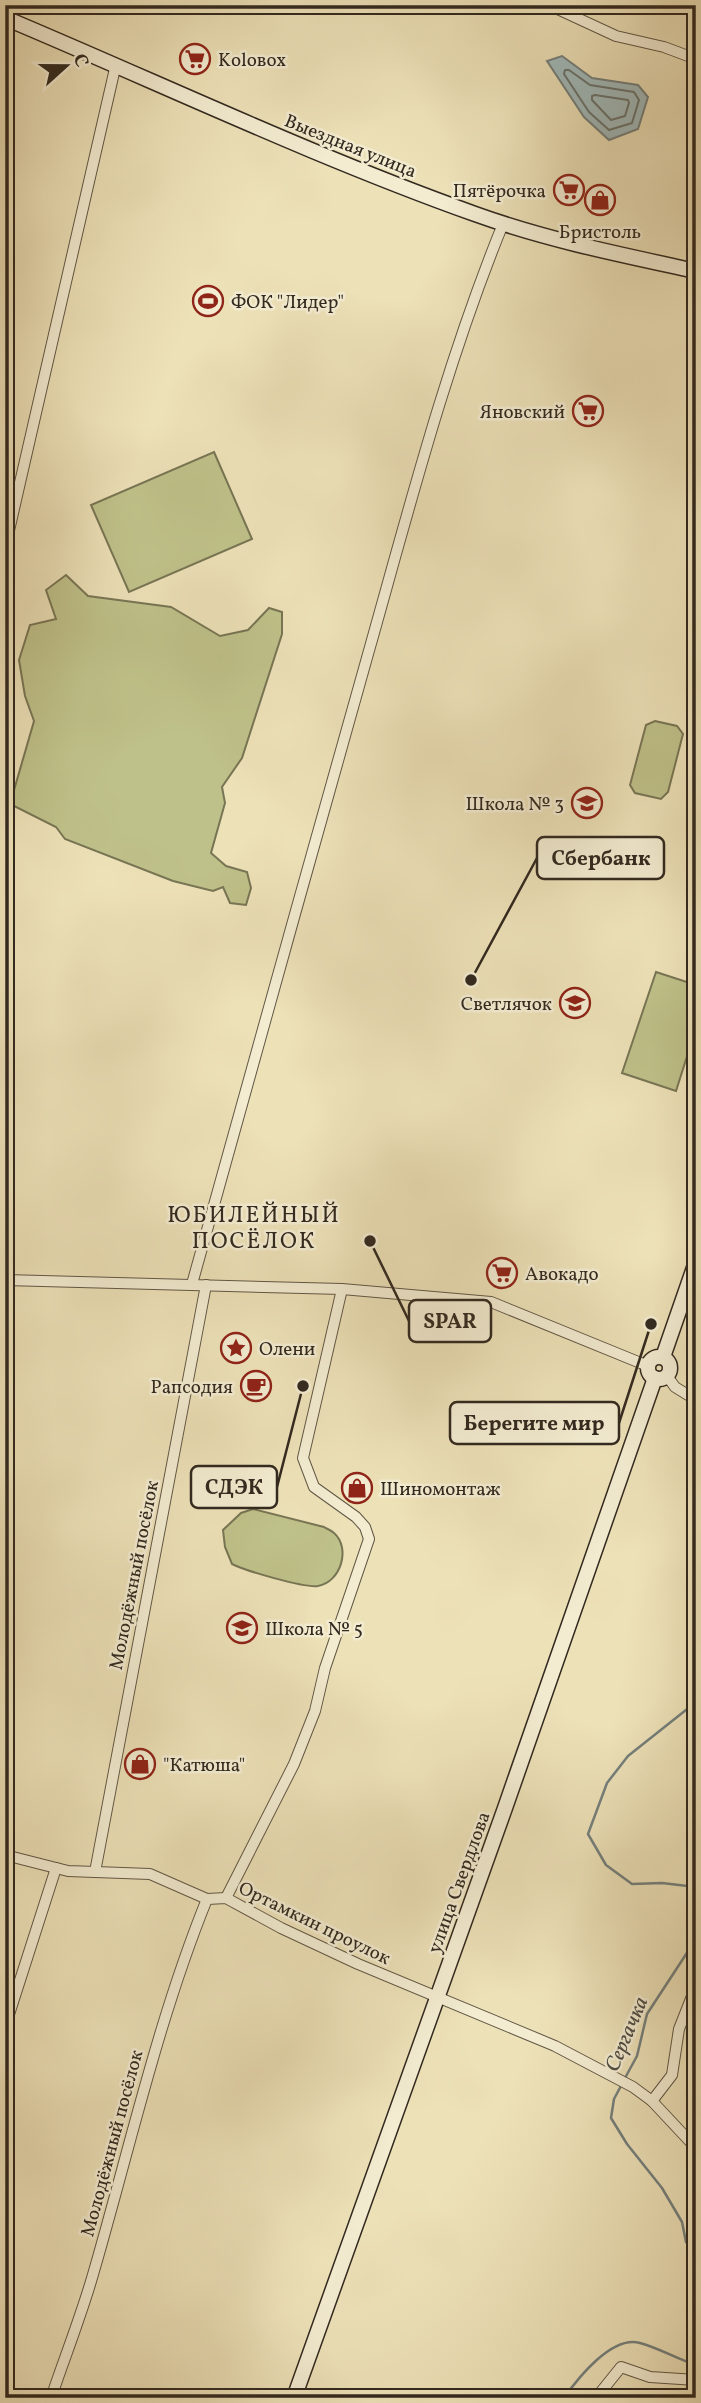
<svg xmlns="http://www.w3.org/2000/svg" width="701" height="2403" viewBox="0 0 701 2403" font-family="Vollkorn,serif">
<rect width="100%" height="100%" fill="#ede1b8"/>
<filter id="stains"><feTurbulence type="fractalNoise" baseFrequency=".00286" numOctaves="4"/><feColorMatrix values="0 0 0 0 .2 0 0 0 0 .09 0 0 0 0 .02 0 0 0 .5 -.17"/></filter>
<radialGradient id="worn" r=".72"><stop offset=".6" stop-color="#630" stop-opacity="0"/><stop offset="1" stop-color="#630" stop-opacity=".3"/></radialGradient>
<g fill="#bfc18a" stroke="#787554" stroke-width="2">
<path d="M 214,452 L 252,539 L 129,592 L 91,505 Z"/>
<path d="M 66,575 L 88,596 L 171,607 L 220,636 L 248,630 L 269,608 L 282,612 L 282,634 L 242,758 L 222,787 L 225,803 L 211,853 L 226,866 L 247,872 L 251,888 L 246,905 L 230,903 L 223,887 L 213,891 L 173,881 L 65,839 L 56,827 L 10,804 L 34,721 L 25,696 L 19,660 L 30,625 L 56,619 L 46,590 Z"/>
<path d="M 655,721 L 677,726 L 683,734 L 668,792 L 661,799 L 635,793 L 630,785 L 646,725 Z"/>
<path d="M 656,972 L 696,985 L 696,1028 L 676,1091 L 622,1073 Z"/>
<path d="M 253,1509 L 324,1527 C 327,1529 331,1530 334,1533 C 351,1548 341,1582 318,1586 C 304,1588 246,1571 232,1564 L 225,1547 L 223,1530 L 241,1513 Z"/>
</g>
<path fill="#a0babb" stroke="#74807d" stroke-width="2" d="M 562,56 L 592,78 L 638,85 L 648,97 L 638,129 L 609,140 L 584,117 L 547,61 Z"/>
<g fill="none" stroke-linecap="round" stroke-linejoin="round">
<g stroke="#69726d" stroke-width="2">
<path d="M 565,70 L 569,70 L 590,85 L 634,92 L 639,100 L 632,123 L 609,130 L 589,112 L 564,74 Z"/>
<path d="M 595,95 L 628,100 L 629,103 L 625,116 L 611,120 L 592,100 L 592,96 Z"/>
</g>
<g stroke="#74807d" stroke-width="2.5">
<path d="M 696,1702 L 628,1756 L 607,1783 L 588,1834 L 606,1865 L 632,1884 L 662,1883 L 696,1887"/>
<path d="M 625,2078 L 637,2056 L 647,2014 L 696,1939"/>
<path d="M 622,2084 L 614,2099 L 611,2118 L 627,2144 L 662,2188 L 682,2222 L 686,2242 L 696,2250"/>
<path d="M 564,2398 C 578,2378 612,2335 640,2343 C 659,2348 677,2359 696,2365"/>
</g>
<g stroke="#615745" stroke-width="12">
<g id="street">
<path d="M 549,5 L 616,36 L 664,47 L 696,59"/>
<path d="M 5,548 L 116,64"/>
<path d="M 5,1280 L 342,1289 L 491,1302 L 648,1366"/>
<path d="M 192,1284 C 251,1072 310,859 370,647 C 410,505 447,361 503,224"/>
<path d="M 667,1376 L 675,1387 L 696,1400"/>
<path d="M 5,1855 L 68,1871 L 150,1874 L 207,1899 L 226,1898 L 281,1928 L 358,1964 L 555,2046 L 633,2087 L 652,2101 L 696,2148"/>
<path d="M 95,1872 L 206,1285"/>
<path d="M 226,1898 L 294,1764 L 315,1711 L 325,1668 L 369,1539 L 365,1527 L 356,1517 L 314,1487 L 303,1458 L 342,1289"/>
<path d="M 5,2027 L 56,1868"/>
<path d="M 652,2101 L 672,2075 L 679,2029 L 696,1986"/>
<path d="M 51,2398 C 65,2356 82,2314 94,2271 C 130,2147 158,2020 207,1899"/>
<path d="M 596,2398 L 621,2367 L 650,2377 L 696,2380"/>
</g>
</g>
<g stroke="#32291f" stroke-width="17">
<g id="secondary">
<path d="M 5,18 C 162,84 315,157 475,214 C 547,240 622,255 696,271"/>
<circle cx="659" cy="1368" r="11"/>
<path d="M 663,1357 L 696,1262"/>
<path d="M 294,2398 L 505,1808 L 655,1378"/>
</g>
</g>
<use href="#street" stroke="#f3ecd1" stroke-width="10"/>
<use href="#secondary" stroke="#f3ecd1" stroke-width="14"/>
</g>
<defs>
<g id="supermarket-ring" transform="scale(1.575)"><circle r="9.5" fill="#f3ecd1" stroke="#8f2418" stroke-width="1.5"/><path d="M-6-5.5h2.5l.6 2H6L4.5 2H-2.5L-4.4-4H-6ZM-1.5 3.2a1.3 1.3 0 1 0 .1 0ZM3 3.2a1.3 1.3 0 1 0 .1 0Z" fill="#8f2418"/></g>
<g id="shop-ring" transform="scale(1.575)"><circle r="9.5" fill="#f3ecd1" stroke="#8f2418" stroke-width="1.5"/><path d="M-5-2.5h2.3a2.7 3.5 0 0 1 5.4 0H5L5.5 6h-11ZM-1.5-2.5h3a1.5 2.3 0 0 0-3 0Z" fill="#8f2418"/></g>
<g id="stadium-ring" transform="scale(1.575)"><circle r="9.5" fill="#f3ecd1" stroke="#8f2418" stroke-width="1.5"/><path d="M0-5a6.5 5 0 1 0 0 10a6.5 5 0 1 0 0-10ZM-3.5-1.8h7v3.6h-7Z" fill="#8f2418"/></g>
<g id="school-ring" transform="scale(1.575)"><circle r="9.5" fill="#f3ecd1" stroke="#8f2418" stroke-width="1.5"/><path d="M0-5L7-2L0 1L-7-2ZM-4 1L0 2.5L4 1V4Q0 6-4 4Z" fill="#8f2418"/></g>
<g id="sight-ring" transform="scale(1.575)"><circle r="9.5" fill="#f3ecd1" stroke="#8f2418" stroke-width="1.5"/><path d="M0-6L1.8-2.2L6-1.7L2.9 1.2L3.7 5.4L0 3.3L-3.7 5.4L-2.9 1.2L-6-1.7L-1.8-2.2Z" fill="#8f2418"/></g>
<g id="cafe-ring" transform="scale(1.575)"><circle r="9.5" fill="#f3ecd1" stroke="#8f2418" stroke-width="1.5"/><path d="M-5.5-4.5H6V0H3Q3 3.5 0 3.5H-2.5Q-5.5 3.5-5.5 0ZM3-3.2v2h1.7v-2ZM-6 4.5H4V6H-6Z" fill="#8f2418"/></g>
</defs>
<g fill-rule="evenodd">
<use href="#supermarket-ring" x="195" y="59"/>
<use href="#supermarket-ring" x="569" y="190"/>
<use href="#shop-ring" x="600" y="200"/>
<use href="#stadium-ring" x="208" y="301"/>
<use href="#supermarket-ring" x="588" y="411"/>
<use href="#school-ring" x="587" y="803"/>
<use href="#school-ring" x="575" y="1003"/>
<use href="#supermarket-ring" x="502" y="1273"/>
<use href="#sight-ring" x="236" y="1348"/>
<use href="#cafe-ring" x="256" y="1386"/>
<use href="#shop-ring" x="357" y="1488"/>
<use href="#school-ring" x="242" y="1628"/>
<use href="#shop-ring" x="140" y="1764"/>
</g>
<g text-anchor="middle" stroke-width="5" stroke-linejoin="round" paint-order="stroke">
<g font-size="19" fill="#32291f" stroke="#f3ecd1" text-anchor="start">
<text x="218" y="66">Kоlовох</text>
<text x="546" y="197" text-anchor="end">Пятёрочка</text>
<text x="600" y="238" text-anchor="middle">Бристоль</text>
<text x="231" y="308">ФОК "Лидер"</text>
<text x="565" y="418" text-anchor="end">Яновский</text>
<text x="564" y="810" text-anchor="end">Школа № 3</text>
<text x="552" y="1010" text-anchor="end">Светлячок</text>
<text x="525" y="1280">Авокадо</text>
<text x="259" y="1355">Олени</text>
<text x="233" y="1393" text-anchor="end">Рапсодия</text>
<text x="380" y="1495">Шиномонтаж</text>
<text x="265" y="1635">Школа № 5</text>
<text x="163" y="1771">"Катюша"</text>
</g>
<g font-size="19" fill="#32291f" stroke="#f3ecd1">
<text transform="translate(351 145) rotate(22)" y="7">Выездная улица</text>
<text transform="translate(133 1575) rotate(-79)" y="7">Молодёжный посёлок</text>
<text transform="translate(458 1882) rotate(-70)" y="7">улица Свердлова</text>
<text transform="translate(315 1922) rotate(26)" y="7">Ортамкин проулок</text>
<text transform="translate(111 2143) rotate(-75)" y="7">Молодёжный посёлок</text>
</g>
<g font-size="21" font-style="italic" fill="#4e4d46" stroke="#f3ecd1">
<text transform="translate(626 2034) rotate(-67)" y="7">Сергачка</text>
</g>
<g font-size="23" letter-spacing="2" fill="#32291f" stroke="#f3ecd1">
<text x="254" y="1222">ЮБИЛЕЙНЫЙ<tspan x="254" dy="26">ПОСЁЛОК</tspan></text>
</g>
</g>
<path fill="none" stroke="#32291f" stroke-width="2.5" d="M471 980L537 858M370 1241L409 1321M651 1324L619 1423M303 1386L277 1487"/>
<g fill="#32291f" stroke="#f3ecd1" stroke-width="2.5">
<circle cx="471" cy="980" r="7"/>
<circle cx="370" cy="1241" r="7"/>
<circle cx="651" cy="1324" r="7"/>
<circle cx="303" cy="1386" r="7"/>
</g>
<g fill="#f3ecd1" stroke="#32291f" stroke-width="2.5">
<rect x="537" y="837" width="127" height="42" rx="7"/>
<rect x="409" y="1300" width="82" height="42" rx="7"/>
<rect x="450" y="1402" width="169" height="42" rx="7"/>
<rect x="191" y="1466" width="86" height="42" rx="7"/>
</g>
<g font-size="21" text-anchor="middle" font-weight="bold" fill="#32291f">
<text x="601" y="865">Сбербанк</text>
<text x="450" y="1328">SPAR</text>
<text x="534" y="1430">Берегите мир</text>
<text x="234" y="1494">СДЭК</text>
</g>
<rect width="701" height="2403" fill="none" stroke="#ede1b8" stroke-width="28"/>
<rect x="7" y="7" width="687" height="2389" fill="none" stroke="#32291f" stroke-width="3.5"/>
<rect x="14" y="14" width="673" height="2375" fill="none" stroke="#32291f" stroke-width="2"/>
<g transform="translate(66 66) rotate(69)" stroke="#f3ecd1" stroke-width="5" paint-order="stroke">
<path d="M0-5L12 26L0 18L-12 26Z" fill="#32291f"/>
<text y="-10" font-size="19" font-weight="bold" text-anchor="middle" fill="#32291f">С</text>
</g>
<rect width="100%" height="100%" filter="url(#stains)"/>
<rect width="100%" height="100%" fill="url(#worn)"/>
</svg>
